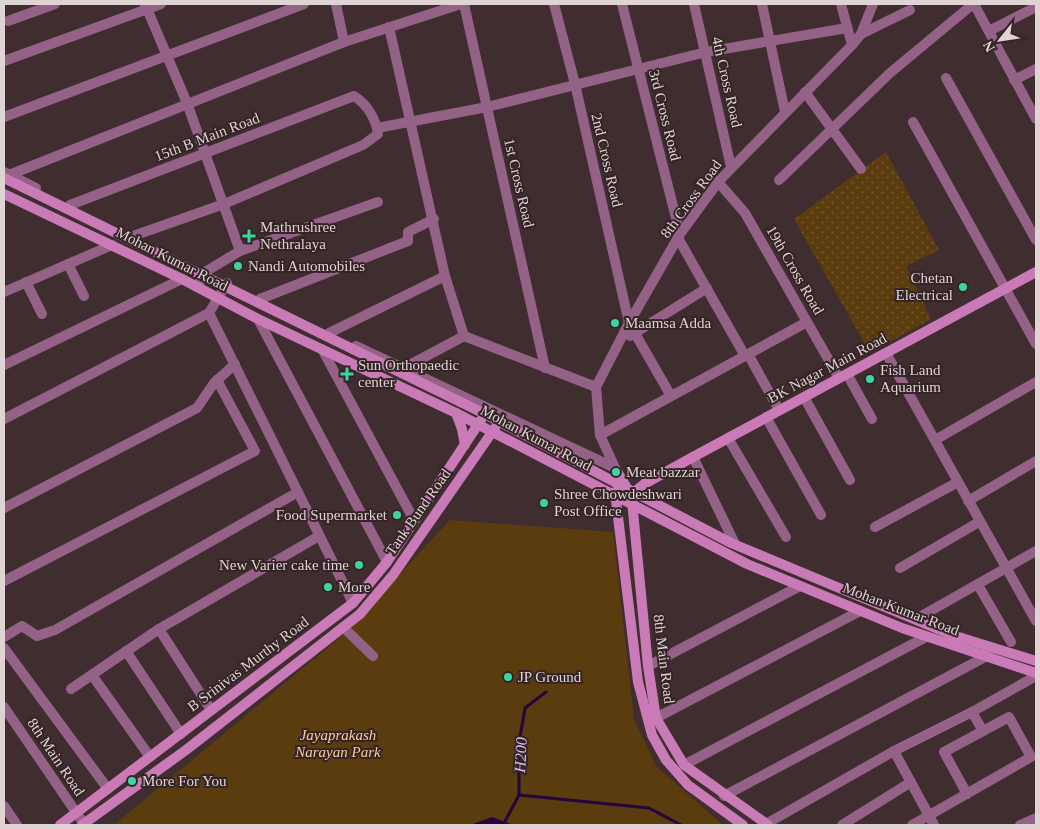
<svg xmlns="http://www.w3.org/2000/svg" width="1040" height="829" viewBox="0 0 1040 829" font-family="Georgia,serif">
<defs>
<pattern id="grass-dots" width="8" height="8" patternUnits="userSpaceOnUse" patternTransform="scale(1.25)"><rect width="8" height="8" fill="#5b3c0f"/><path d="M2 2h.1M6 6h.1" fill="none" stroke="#725731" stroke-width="1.8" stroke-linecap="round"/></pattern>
</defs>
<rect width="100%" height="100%" fill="#402d30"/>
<path fill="url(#grass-dots)" d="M 886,152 L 939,250 L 906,266 L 931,319 L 870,353 L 794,219 Z"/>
<path fill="#5b3c0f" d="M 450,520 L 613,532 L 634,719 L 656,766 L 723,825 L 114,825 L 344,634 Z"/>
<path fill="#24053d" d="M 492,817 L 513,825 L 470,825 Z"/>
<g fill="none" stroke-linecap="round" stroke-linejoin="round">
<g stroke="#24053d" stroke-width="3">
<path d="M 519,795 L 649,808 L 681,825"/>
<path d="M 503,825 L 519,795 L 519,743 L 525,708 L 546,692"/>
</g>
<g stroke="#946287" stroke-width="10">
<path d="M 145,4 L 187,103 L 240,251"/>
<path d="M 336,4 L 344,42"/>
<path d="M 464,4 L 545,368"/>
<path d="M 554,4 L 575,84 L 629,323 L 671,396"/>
<path d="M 622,4 L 680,234"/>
<path d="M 694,4 L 731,167"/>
<path d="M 762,4 L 785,112"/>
<path d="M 841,4 L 852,45"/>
<path d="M 974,4 L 1036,119"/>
<path d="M 8,21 L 55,4"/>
<path d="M 389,27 L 445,276 L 464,336 L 596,387"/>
<path d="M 989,31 L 1036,7"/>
<path d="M 861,34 L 910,10"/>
<path d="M 4,61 L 161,4"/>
<path d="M 946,78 L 1036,240"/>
<path d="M 1014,80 L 1036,69"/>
<path d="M 805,92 L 861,169"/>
<path d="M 4,117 L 304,4"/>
<path d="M 913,122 L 1036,344"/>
<path d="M 377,128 L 487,107 L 706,52 L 847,28"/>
<path d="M 4,172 L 36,188"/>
<path d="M 9,175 L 344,42 L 461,4"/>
<path d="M 779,180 L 890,73 L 973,4"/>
<path d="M 718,182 L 745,213 L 839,378"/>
<path d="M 70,205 L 354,96 C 367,104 376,119 378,134 L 363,145 L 224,204 L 133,236"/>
<path d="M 678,238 L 745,356"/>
<path d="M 68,264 L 84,296"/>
<path d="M 26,282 L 42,314"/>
<path d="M 227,283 L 209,313 L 353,603"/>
<path d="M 197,287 L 205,272 L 240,251 L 378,202"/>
<path d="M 4,292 L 112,245"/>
<path d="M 260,299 L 408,241 L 408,232 L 434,219"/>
<path d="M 258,319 L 387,562"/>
<path d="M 329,333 L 445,276"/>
<path d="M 630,336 L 707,288"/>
<path d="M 356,346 L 615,468"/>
<path d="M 322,349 L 414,520"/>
<path d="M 886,353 L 1036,621"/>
<path d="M 748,354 L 779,410"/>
<path d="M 4,365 L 182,279"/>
<path d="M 404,368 L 464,336"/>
<path d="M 847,374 L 872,419"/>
<path d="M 804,397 L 850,480"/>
<path d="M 766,417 L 821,515"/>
<path d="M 4,419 L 209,313"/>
<path d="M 600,435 L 807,322"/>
<path d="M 728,438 L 786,537"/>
<path d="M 935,440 L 1036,382"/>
<path d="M 693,457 L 735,544"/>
<path d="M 616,470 L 600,435 L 596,387 L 629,323 L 680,234 L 718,182 L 852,45 L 861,34 L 873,4"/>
<path d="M 968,501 L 1036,461"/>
<path d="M 4,508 L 197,408 L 214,383 L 235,364"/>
<path d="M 875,527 L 958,482"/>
<path d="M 900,568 L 979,522"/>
<path d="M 4,581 L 255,451 L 217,380"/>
<path d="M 978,585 L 1011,642"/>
<path d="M 916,619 L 1036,551"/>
<path d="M 343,627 L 373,656"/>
<path d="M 159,629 L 211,710"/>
<path d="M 4,637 L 22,626 L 37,636 L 55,630 L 298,492"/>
<path d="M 4,648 L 108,789"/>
<path d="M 126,651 L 181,734"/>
<path d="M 648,666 L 800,586"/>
<path d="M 92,675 L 150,757"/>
<path d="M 71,689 L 159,629 L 319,536"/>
<path d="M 4,707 L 84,824"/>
<path d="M 972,712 L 983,731"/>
<path d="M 656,718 L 860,611"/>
<path d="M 894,751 L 934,825"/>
<path d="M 684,765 L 926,637"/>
<path d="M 724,796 L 985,657 L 987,649"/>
<path d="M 4,806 L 17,825"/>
<path d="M 766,824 L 894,751 L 972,712 L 1036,676"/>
<path d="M 842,825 L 911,782"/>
<path d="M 912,825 L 1031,757 L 1009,717 L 944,752 L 967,794"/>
<path d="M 1020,825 L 1036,818"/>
</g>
<g stroke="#ca7bb7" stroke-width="10">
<path d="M 4,178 L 485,414 L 731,543 L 952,635 L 1036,661"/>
<path d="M 4,194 L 182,279 L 258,319 L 456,413 L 747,564 L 902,628 L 1036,673"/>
<path d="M 456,413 L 462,429 L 465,445"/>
<path d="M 618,473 L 627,488"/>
<path d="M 615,492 L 638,682 L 652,735 L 666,760 L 688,785 L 743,825"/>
<path d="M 633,493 L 644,484 L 693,457 L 1036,272"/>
<path d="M 632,501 L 648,666 L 656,718 L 684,765 L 768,825"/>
<path d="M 60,825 L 353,603 L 387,562 L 481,420"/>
<path d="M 82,825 L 186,750 L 360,614 L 393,575 L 495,428"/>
</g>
</g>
<g fill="#3dd4a3" stroke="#352426" stroke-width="2">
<path d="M246.5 228.5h5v5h5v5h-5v5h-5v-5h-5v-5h5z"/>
<circle cx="238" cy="266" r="5"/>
<circle cx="963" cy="287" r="5"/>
<circle cx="615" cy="323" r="5"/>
<path d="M344.5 366.5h5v5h5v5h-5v5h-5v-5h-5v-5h5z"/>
<circle cx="870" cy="379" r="5"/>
<circle cx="616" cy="472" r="5"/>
<circle cx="544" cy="503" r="5"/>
<circle cx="397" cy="515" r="5"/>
<circle cx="359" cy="565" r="5"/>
<circle cx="328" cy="587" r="5"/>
<circle cx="508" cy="677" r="5"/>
<circle cx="132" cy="781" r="5"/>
</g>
<g text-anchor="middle" stroke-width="4" stroke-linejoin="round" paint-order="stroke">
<g font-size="15" fill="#dfd3d4" stroke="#352426">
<text transform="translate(727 82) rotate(77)" y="5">4th Cross Road</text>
<text transform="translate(665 115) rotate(76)" y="5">3rd Cross Road</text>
<text transform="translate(207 137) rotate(-21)" y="5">15th B Main Road</text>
<text transform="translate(607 160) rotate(77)" y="5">2nd Cross Road</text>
<text transform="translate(519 183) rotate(77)" y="5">1st Cross Road</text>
<text transform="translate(691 199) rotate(-54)" y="5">8th Cross Road</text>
<text transform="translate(172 259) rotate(27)" y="5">Mohan Kumar Road</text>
<text transform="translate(795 270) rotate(60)" y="5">19th Cross Road</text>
<text transform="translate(827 368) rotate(-28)" y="5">BK Nagar Main Road</text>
<text transform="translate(536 438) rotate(28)" y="5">Mohan Kumar Road</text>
<text transform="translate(418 512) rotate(-55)" y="5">Tank Bund Road</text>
<text transform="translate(901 609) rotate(21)" y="5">Mohan Kumar Road</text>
<text transform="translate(664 659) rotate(83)" y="5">8th Main Road</text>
<text transform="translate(248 664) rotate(-37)" y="5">B Srinivas Murthy Road</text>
<text transform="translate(56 757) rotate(56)" y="5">8th Main Road</text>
</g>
<g font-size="15" fill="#dfd3d4" stroke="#352426" text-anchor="start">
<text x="260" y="232">Mathrushree<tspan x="260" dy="17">Nethralaya</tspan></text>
<text x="248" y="271">Nandi Automobiles</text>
<text x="953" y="283" text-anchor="end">Chetan<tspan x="953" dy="17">Electrical</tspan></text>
<text x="625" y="328">Maamsa Adda</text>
<text x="358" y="370">Sun Orthopaedic<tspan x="358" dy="17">center</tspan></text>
<text x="880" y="375">Fish Land<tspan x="880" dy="17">Aquarium</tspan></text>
<text x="626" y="477">Meat bazzar</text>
<text x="554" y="499">Shree Chowdeshwari<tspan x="554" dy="17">Post Office</tspan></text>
<text x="387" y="520" text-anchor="end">Food Supermarket</text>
<text x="349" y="570" text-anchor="end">New Varier cake time</text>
<text x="338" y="592">More</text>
<text x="518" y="682">JP Ground</text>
<text x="142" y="786">More For You</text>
</g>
<g font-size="15" font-style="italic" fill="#fccd93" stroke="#352426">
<text x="338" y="740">Jayaprakash<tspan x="338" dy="17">Narayan Park</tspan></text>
</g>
<g font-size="16" font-style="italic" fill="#dbbfff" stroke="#352426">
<text transform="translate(520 755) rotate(-87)" y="6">H200</text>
</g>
</g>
<rect width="1040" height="829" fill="none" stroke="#dfd3d4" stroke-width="10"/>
<g transform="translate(1000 40) rotate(240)" stroke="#352426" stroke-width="4" paint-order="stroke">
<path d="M0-4L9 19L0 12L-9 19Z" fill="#dfd3d4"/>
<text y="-8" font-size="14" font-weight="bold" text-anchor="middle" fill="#dfd3d4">N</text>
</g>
</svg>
